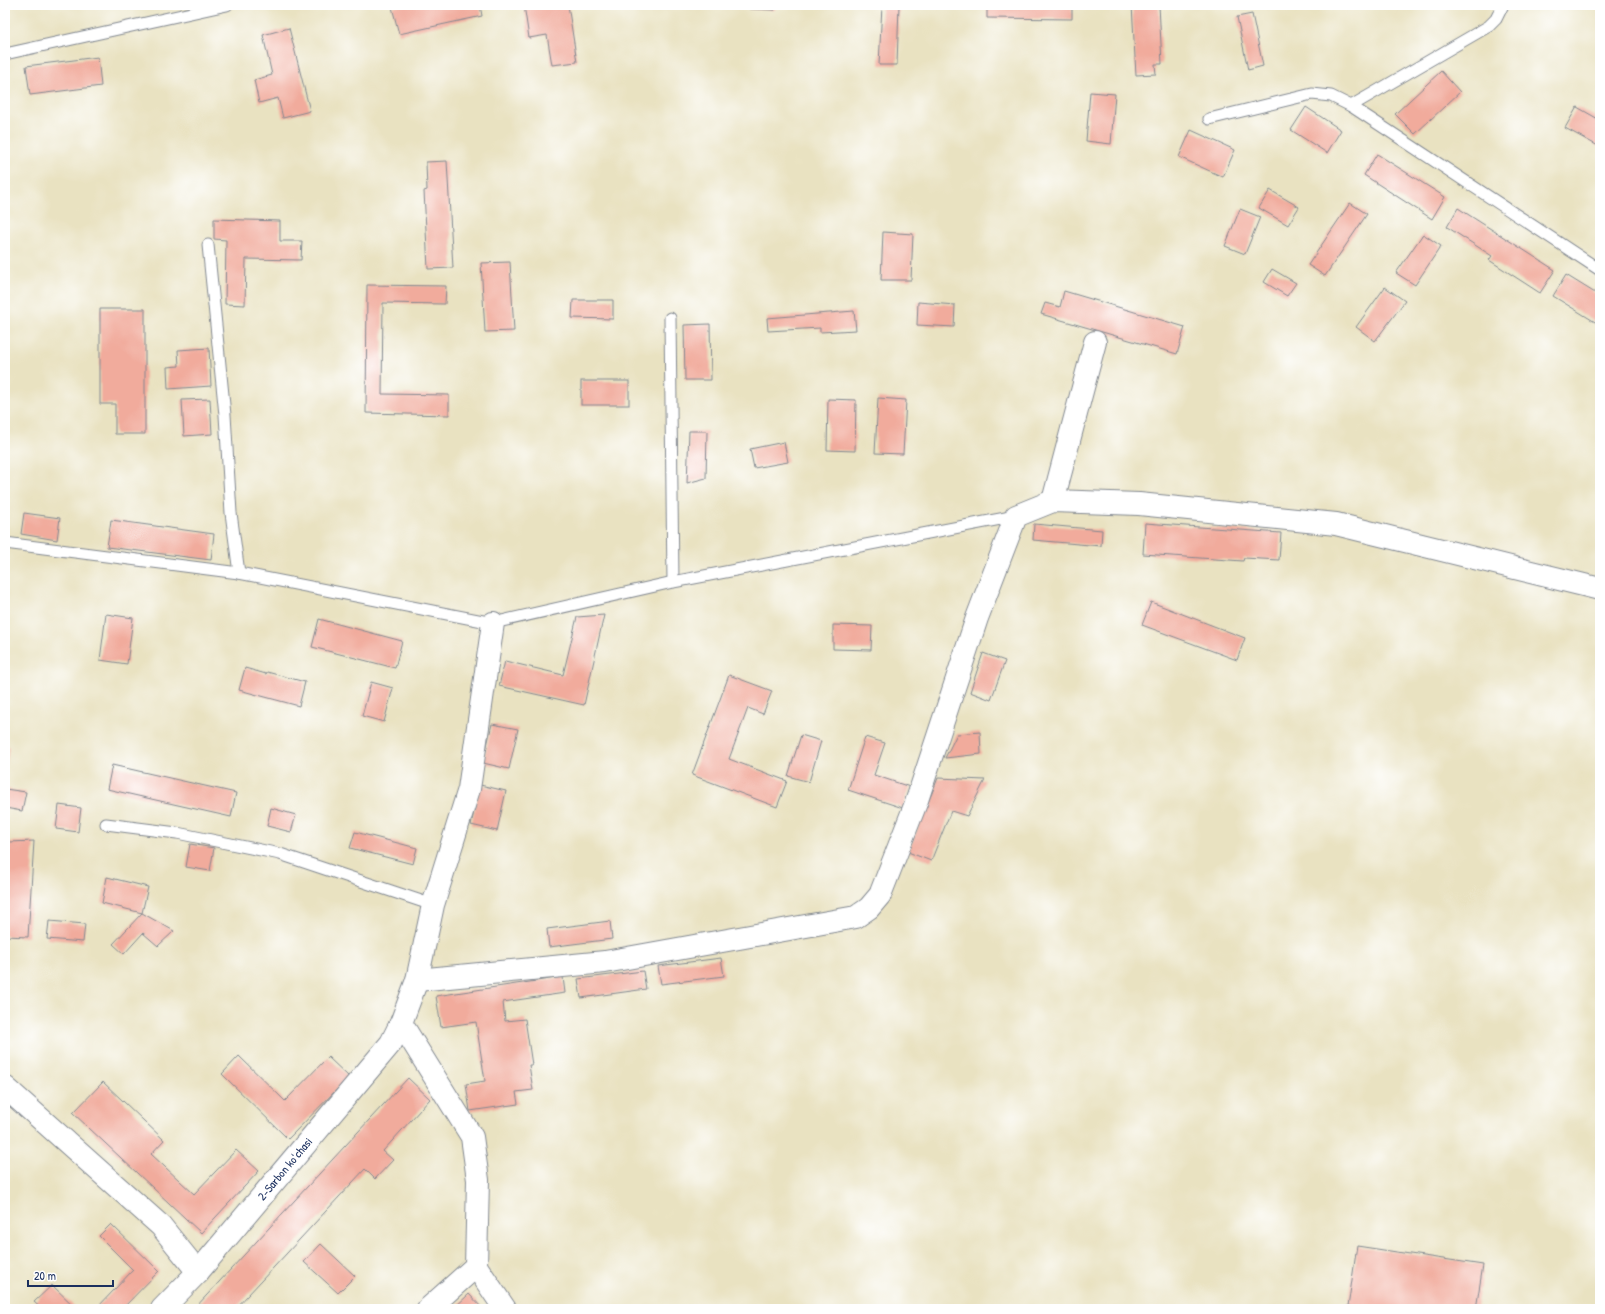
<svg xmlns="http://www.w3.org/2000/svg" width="1605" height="1314" viewBox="0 0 1605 1314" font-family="'Patrick Hand',sans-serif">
<rect width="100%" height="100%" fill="#fff"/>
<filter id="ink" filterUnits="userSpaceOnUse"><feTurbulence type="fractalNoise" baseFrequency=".025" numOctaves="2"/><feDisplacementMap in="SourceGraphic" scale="8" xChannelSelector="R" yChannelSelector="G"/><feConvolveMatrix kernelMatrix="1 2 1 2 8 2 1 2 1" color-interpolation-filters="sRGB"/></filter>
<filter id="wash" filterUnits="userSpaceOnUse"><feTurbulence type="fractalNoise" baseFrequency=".012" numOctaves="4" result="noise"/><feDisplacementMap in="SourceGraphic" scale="16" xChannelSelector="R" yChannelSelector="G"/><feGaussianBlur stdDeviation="0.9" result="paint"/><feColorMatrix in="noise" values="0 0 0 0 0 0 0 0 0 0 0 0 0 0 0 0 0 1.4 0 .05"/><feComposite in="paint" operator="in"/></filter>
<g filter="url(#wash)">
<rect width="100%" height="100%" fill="#e9e2c1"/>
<g id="blocks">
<g fill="#f1ab9c">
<path d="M 403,5 L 480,5 L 482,16 L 399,34 L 392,7 Z"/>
<path d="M 524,5 L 568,5 L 577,62 L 552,65 L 547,35 L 529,38 Z"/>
<path d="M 749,5 L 775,5 L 775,10 L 749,9 Z"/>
<path d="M 882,5 L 899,5 L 897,65 L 879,65 Z"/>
<path d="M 987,5 L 1072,5 L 1072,19 L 987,18 Z"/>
<path d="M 1132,5 L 1159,5 L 1162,64 L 1155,64 L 1156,74 L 1136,75 Z"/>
<path d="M 1252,14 L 1263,66 L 1248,70 L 1237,17 Z"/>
<path d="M 289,28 L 310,111 L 283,118 L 278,98 L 259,103 L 254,80 L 272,75 L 263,35 Z"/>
<path d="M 98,57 L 101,86 L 30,95 L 26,66 Z"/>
<path d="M 1441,71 L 1460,92 L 1415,134 L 1395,114 Z"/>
<path d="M 1090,92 L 1115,94 L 1111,144 L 1086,141 Z"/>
<path d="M 1306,107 L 1341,130 L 1327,153 L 1291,130 Z"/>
<path d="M 1577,107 L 1600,120 L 1600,147 L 1565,128 Z"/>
<path d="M 1191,130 L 1235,150 L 1223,177 L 1179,157 Z"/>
<path d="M 1377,154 L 1445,197 L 1432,219 L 1364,175 Z"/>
<path d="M 447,161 L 453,268 L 428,269 L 424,191 L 427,190 L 426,162 Z"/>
<path d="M 1270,190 L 1299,207 L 1288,225 L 1259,208 Z"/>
<path d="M 1350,203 L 1367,214 L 1325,276 L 1308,265 Z"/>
<path d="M 1458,208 L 1555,270 L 1540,293 L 1489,260 L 1492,256 L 1447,227 Z"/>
<path d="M 1240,209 L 1260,217 L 1245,254 L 1225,246 Z"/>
<path d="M 214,219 L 280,221 L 280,241 L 302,241 L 301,260 L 246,259 L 245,305 L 225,304 L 226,240 L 214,239 Z"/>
<path d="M 883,232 L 913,234 L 911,280 L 881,280 Z"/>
<path d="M 1423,234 L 1441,246 L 1415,285 L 1396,273 Z"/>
<path d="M 510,262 L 514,331 L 485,332 L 481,263 Z"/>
<path d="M 1272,269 L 1296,283 L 1287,296 L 1264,282 Z"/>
<path d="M 1566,275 L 1600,296 L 1600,325 L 1553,296 Z"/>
<path d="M 367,285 L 446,286 L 445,304 L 383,303 L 382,394 L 449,395 L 449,415 L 366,413 Z"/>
<path d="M 1385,287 L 1405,301 L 1375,341 L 1356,327 Z"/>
<path d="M 1064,291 L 1185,327 L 1177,354 L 1041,314 L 1045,303 L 1060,307 Z"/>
<path d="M 573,300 L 613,300 L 613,319 L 572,318 Z"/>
<path d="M 918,302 L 955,305 L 954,327 L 917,325 Z"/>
<path d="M 100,309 L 145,309 L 145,434 L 115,434 L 115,404 L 100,404 Z"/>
<path d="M 854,311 L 856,330 L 820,332 L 820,328 L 768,331 L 767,318 Z"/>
<path d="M 710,324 L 711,380 L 685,380 L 684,325 Z"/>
<path d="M 209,348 L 211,386 L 168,389 L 167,367 L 179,366 L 178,350 Z"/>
<rect x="581" y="381" width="48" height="24"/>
<path d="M 878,398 L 906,400 L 903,454 L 875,453 Z"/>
<path d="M 210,399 L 212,434 L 184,436 L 182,400 Z"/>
<path d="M 828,399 L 856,400 L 855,451 L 827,450 Z"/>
<path d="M 689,431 L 707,431 L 706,478 L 687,483 Z"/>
<path d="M 784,442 L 788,462 L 754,468 L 750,449 Z"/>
<path d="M 24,513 L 60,518 L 57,540 L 21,534 Z"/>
<path d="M 111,520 L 214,534 L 211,560 L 107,547 Z"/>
<path d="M 1145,523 L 1281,533 L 1279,560 L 1244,558 L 1243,561 L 1143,554 Z"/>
<path d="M 1034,524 L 1102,530 L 1101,546 L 1033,540 Z"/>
<path d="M 1151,602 L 1245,638 L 1237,660 L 1142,625 Z"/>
<path d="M 106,614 L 133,618 L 127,664 L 100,660 Z"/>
<path d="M 604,615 L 584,705 L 499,686 L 505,661 L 563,675 L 577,617 Z"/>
<path d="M 319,619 L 402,641 L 395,668 L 312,647 Z"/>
<path d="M 833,625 L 872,626 L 871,650 L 833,649 Z"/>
<path d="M 983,653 L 1005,661 L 991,700 L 970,692 Z"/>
<path d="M 245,668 L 266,674 L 267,672 L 305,682 L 299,706 L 239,690 Z"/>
<path d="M 729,675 L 772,691 L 763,714 L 748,708 L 729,759 L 787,781 L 777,807 L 692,775 Z"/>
<path d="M 371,682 L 393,688 L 384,722 L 362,716 Z"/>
<path d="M 492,724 L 518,729 L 509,769 L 483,763 Z"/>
<path d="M 980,732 L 981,754 L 945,758 L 957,734 Z"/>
<path d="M 801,735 L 821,741 L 809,782 L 788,776 Z"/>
<path d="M 865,737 L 885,743 L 874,775 L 910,787 L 903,808 L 848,790 Z"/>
<path d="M 5,746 L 9,747 L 6,766 L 5,766 Z"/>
<path d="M 112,765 L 236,793 L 231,817 L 107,789 Z"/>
<path d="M 938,778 L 985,780 L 967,816 L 951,811 L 931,861 L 908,852 Z"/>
<path d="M 480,785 L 506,791 L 497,831 L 471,825 Z"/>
<path d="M 5,789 L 26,792 L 22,811 L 5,808 Z"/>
<path d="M 59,805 L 81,808 L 78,832 L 56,829 Z"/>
<path d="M 271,808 L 296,815 L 291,832 L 267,826 Z"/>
<path d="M 355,832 L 417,848 L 413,864 L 350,848 Z"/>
<path d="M 34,841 L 28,937 L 5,936 L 5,897 L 9,842 Z"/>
<path d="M 190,844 L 214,848 L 210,871 L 186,867 Z"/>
<path d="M 107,877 L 148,887 L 142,913 L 102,903 Z"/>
<path d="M 142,913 L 174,931 L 158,946 L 143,933 L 124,954 L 113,944 Z"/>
<path d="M 49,921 L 85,924 L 83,942 L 47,939 Z"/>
<path d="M 610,921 L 612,939 L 549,947 L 547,929 Z"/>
<path d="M 721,958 L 724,976 L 661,984 L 658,966 Z"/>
<path d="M 643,971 L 646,989 L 581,998 L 578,979 Z"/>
<path d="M 563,977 L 565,993 L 503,1002 L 505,1021 L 525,1019 L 532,1065 L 529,1065 L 533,1090 L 516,1092 L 518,1104 L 470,1111 L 466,1084 L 485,1081 L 476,1022 L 441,1027 L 436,996 Z"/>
<path d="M 239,1056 L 285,1101 L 328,1057 L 349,1077 L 288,1139 L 222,1074 Z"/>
<path d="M 408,1078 L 430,1099 L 383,1151 L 393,1160 L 375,1179 L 365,1169 L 235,1309 L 194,1309 Z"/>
<path d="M 103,1082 L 164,1140 L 151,1154 L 194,1194 L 236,1150 L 259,1171 L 201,1233 L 73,1113 Z"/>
<path d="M 111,1224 L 159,1271 L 122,1309 L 96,1309 L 133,1270 L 99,1236 Z"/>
<path d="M 321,1244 L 355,1276 L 338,1293 L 304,1262 Z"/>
<path d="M 1357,1246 L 1483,1265 L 1476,1309 L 1363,1309 L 1348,1307 Z"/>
<path d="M 52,1285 L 77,1309 L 42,1309 L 34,1302 Z"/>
<path d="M 469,1294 L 483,1309 L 453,1309 Z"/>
</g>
</g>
</g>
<g filter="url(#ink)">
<use href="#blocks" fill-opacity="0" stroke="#828890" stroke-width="1"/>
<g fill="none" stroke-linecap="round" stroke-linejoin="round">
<g stroke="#828890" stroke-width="13">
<g id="service">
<path d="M 1503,5 L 1496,19 L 1489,26 L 1351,106 L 1600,270"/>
<path d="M 5,54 L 227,5"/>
<path d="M 1209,119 L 1312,94 L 1331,96 L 1351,106"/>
<path d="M 208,245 L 225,415 L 231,513 L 239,573"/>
<path d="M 670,318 L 673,582"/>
<path d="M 5,543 L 239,573 L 493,623 L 673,582 L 1016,516"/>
<path d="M 106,824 L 177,833 L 280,854 L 433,905"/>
</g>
</g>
<g stroke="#828890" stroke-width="24">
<g id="minor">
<path d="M 1053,501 L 1095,342"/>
<path d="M 417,980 L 605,962 L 856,917 L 869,908 L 880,895 L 916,803 L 977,618 L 1016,516 L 1053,501 L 1139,504 L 1336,524 L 1600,589"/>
<path d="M 401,1023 L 472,1137 L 478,1180 L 476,1266 L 428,1309"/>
<path d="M 5,1087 L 161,1226 L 198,1272"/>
<path d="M 476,1266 L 505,1309"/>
<path d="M 162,1309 L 198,1272 L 391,1043 L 401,1023 L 417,980 L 433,905 L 469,789 L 493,623"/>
</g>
</g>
<use href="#service" stroke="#fff" stroke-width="11"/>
<use href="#minor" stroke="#fff" stroke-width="22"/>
</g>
</g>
<g text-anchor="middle" stroke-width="3" stroke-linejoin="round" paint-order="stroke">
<g font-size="12" fill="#1b2f5e" stroke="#fff">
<text transform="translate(285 1169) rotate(-50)" y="4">2-Sarbon koʻchasi</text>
</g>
</g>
<rect width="1605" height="1314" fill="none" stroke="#fff" stroke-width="20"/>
<path d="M28 1280v6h85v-6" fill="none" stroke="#1b2f5e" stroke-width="2"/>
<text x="34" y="1280" font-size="12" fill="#1b2f5e" stroke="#ffffff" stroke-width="3" paint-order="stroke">20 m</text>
</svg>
